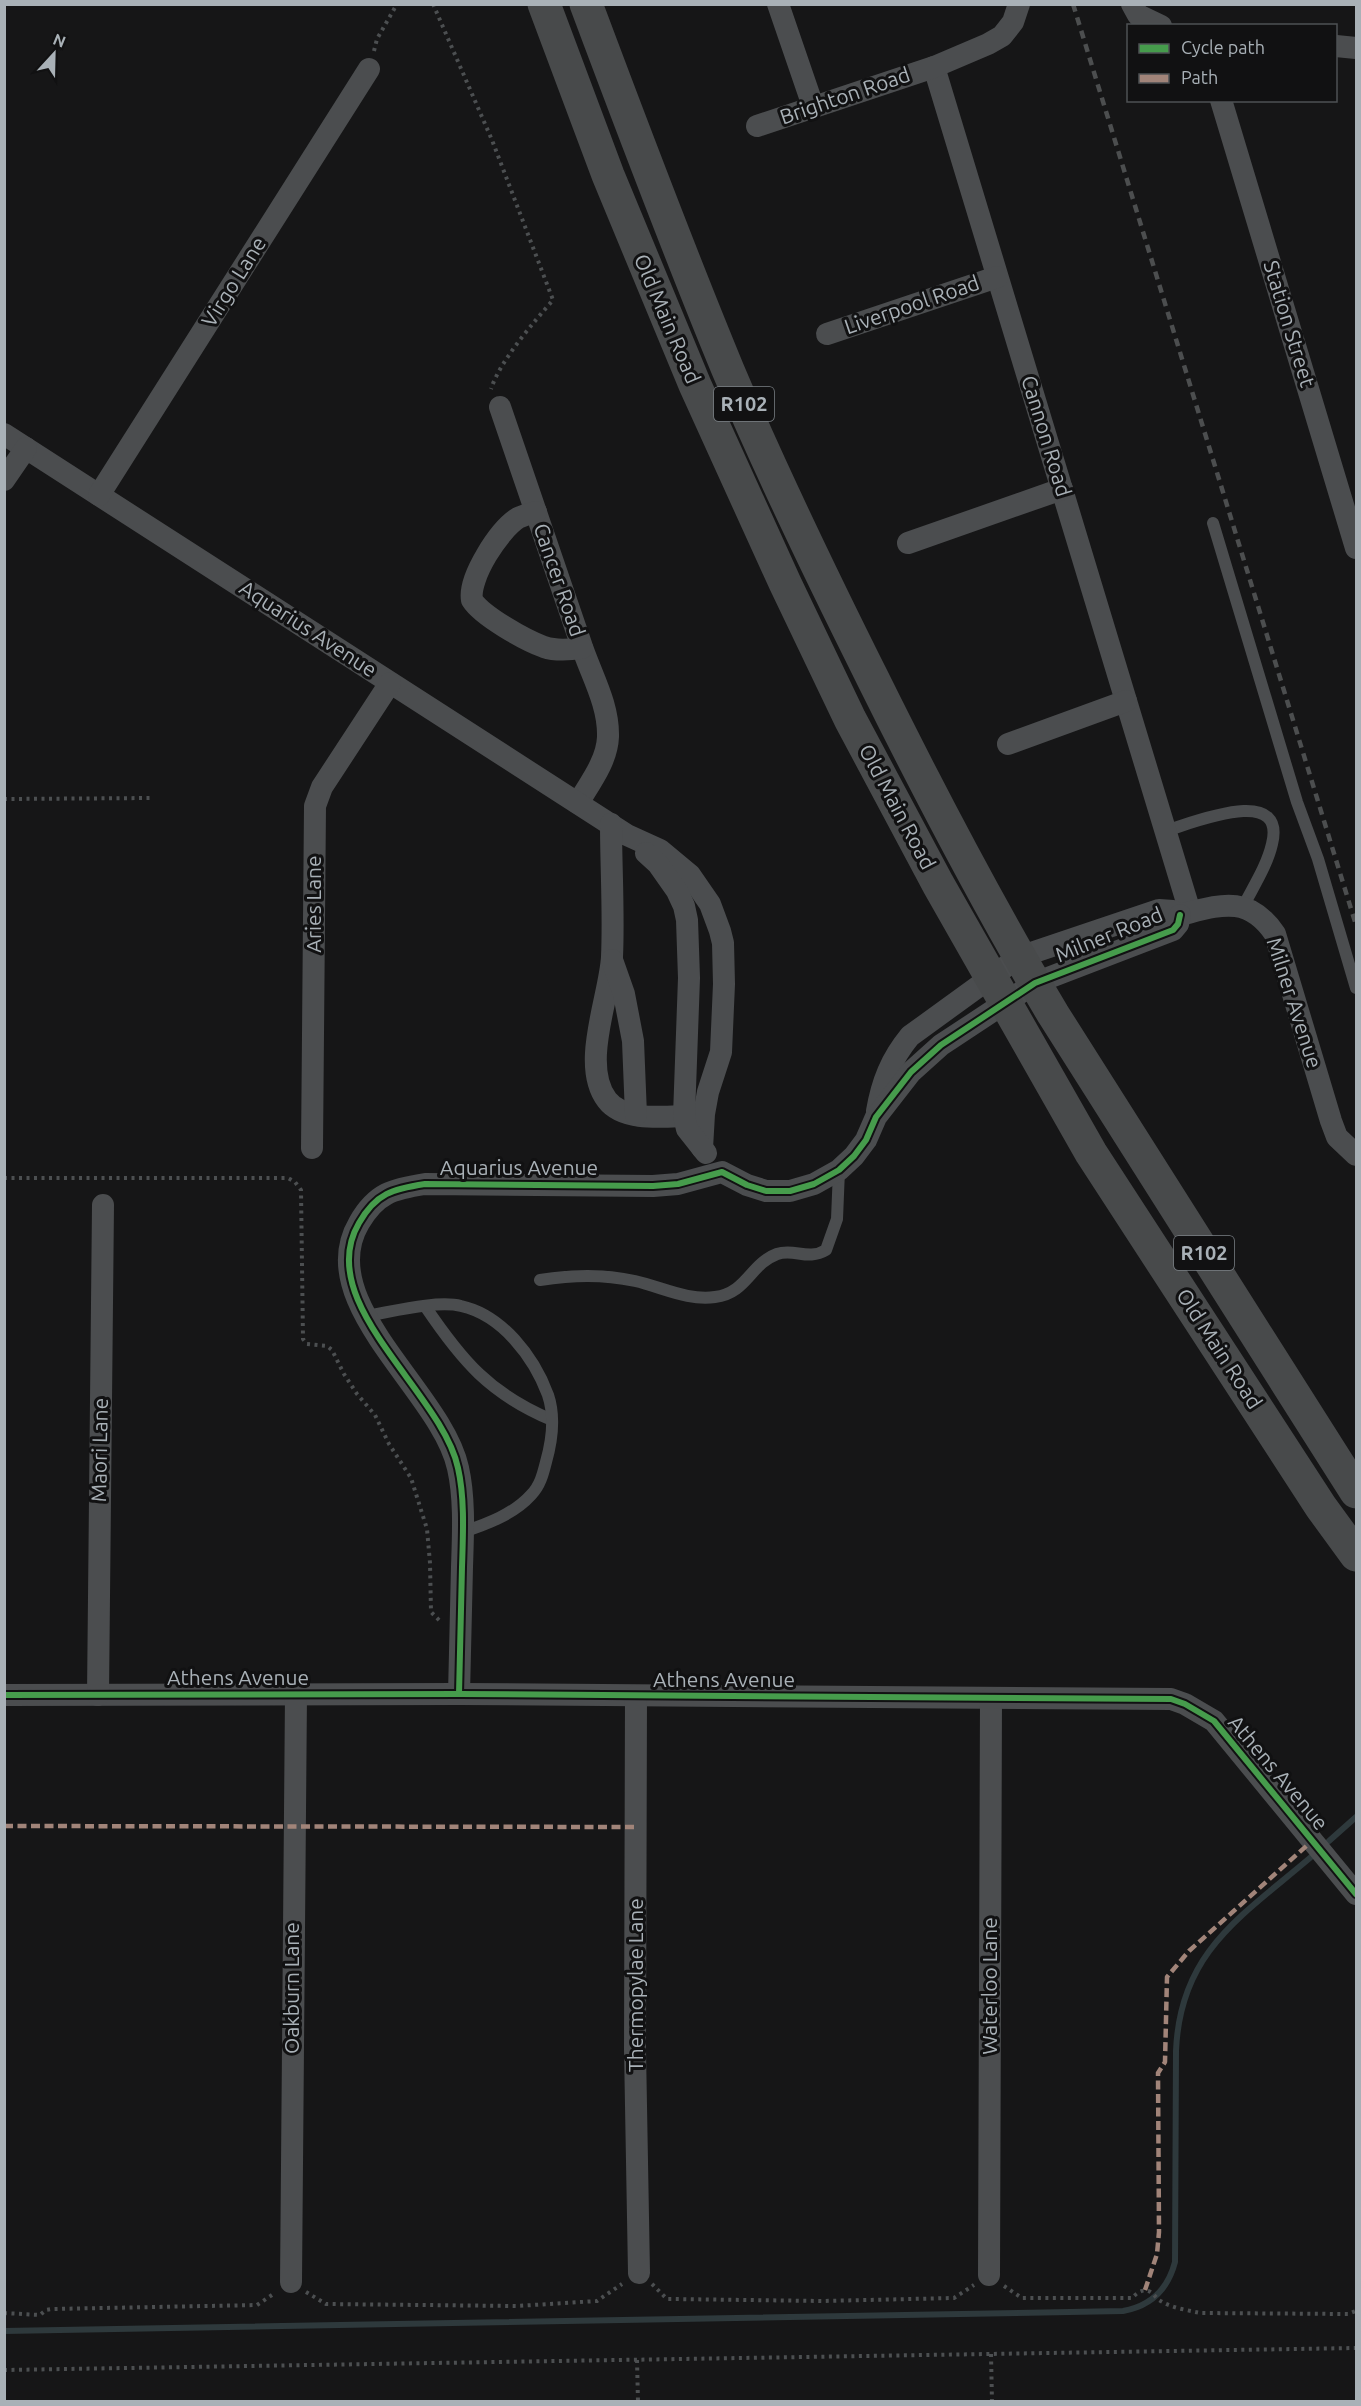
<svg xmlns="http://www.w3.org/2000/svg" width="1361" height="2406" viewBox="0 0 1361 2406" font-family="Ubuntu,sans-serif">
<rect width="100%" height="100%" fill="#161617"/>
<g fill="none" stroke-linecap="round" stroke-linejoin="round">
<g stroke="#2e393c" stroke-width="6">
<path d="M 1329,1841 L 1356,1817"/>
<path d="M 4,2331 L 1123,2311 C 1151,2306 1168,2289 1175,2262 L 1176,2051 C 1180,1951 1242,1916 1311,1857"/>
</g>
<g stroke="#4c4f51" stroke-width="4" stroke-dasharray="3 4.5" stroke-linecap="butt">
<path d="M 433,4 L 492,140 L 553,300 C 533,323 500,361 491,389"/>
<path d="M 374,51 L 377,39 L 397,4"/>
<path d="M 4,799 L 153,798"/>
<path d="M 4,1178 L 288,1178 L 295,1182 L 301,1190 L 303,1339 L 307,1344 L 327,1346 L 332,1350 L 344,1374 L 357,1394 L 375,1415 L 389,1444 L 411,1478 L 427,1529 L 430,1563 L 431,1612 L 442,1623"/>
<path d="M 652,2284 L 667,2299 L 672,2299 L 822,2301 L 954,2298 L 974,2285"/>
<path d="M 1004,2286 L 1022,2298 L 1132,2298 C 1136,2294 1141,2289 1148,2291 C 1153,2292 1155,2297 1159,2300 C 1171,2308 1187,2310 1200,2313 L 1348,2314 L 1356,2311"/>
<path d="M 306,2292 L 326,2304 L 517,2306 L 597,2301 L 622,2284"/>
<path d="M 4,2313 L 40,2315 L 46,2310 L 52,2309 L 257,2305 L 275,2293"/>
<path d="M 991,2354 L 992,2402"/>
<path d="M 637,2360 L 638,2402"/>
<path d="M 4,2370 L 1356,2348"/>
</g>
<g stroke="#4b4d4f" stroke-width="12">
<path d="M 1213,523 L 1297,802 L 1318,859 L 1356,988"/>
<path d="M 1165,831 C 1190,824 1287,783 1272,844 C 1267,866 1253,887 1243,907"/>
<path d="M 540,1280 C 573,1275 602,1274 635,1281 C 662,1287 688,1301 715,1297 C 747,1293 750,1264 777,1254 C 794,1248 808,1261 826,1250 L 837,1219 L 839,1170"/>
<path d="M 425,1306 C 462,1361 490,1394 552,1420"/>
<path d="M 366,1316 C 391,1312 437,1300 461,1306 C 502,1315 534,1357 548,1395 C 555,1416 552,1441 546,1462 C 543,1474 540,1486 531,1495 C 514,1514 487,1524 463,1532"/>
</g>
<g stroke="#4b4d4f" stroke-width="22">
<path d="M 778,4 L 813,106"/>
<path d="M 1132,4 L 1138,15 L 1161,26"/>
<path d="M 1336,46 L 1356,48"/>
<path d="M 934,67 L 1190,912"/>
<path d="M 1221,100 L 1356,548"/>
<path d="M 757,126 L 934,67 L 988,44 L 1002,36 L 1013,22 L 1019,4"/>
<path d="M 827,334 L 997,277"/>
<path d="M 500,407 C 527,485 553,563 580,641 C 590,673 609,703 608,737 C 607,761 590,783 578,803"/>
<path d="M 4,434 L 627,835 L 660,850 L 690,875 L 710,904 L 720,931 L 723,943 L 724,984 L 721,1052 L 708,1092 L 704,1114 L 702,1148"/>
<path d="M 4,480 L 26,448"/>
<path d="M 99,495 L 369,69"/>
<path d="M 536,512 C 530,514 523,515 518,518 C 499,530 468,578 472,600 C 482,616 525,640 544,647 C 556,651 569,650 582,648"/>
<path d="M 908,543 L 1062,489"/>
<path d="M 1008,744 L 1126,701"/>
<path d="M 611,824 C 611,868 614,913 612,957 C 610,996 580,1065 607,1100 C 623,1121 661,1117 684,1116"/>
<path d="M 646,853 L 658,864 L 677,891 L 684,906 L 687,920 L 689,978 L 684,1116 L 687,1129 L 706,1153"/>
<path d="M 612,960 L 624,994 L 633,1041 L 636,1115"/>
<path d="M 877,1111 C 882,1082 891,1059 910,1036 L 1019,957 L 1159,910 L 1173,911 L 1180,915 C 1220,905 1248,894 1275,934 L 1331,1121 L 1337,1137 L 1356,1155"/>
<path d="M 312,1148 L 315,806 L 322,787 L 390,683"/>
<path d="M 459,1694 C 460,1652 461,1610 462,1567 C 463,1535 465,1499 458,1468 C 442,1392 312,1303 359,1223 C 376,1193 393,1189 425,1184 L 653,1186 L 678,1184 L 722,1172 L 747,1185 L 766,1191 L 790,1191 L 814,1184 L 839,1170 L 854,1156 L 866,1140 L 876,1117 L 911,1072 L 941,1045 L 1035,983 L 1173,930 L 1178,924 L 1180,915"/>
<path d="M 4,1695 L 459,1694 L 1171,1699 L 1185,1704 L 1214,1721 L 1356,1894"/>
<path d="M 98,1695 L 103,1205"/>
<path d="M 636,1696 L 635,2050 L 639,2273"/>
<path d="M 989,2275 L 991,1698"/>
<path d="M 291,2282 L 296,1694"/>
</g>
<g stroke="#484a4b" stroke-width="33">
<path d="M 544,4 L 608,175 L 695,385 L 785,583 L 850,719 L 938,884 L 1091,1153 L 1321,1507 L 1356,1555"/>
<path d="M 586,4 C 632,127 678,249 728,370 C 772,474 822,577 873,679 C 929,792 988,905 1053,1014 L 1356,1492"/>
</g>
<path stroke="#4c4e4f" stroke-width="4.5" stroke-dasharray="8 6" stroke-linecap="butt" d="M 1073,4 L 1356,925"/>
<g stroke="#a18479" stroke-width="4.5" stroke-dasharray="9 4.5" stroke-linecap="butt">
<path d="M 4,1826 L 636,1827"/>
<path d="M 1145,2290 L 1157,2254 L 1159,2232 L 1158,2073 L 1165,2062 L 1167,1977 L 1189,1951 L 1313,1840"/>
</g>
<g stroke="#111112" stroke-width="10">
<g id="cycleway">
<path d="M 459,1694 C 460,1652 461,1610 462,1567 C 463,1535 465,1499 458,1468 C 442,1392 312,1303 359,1223 C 376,1193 393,1189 425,1184 L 653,1186 L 678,1184 L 722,1172 L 747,1185 L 766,1191 L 790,1191 L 814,1184 L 839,1170 L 854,1156 L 866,1140 L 876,1117 L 911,1072 L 941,1045 L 1035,983 L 1173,930 L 1178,924 L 1180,915"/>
<path d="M 4,1695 L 459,1694 L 1171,1699 L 1185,1704 L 1214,1721 L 1356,1894"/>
</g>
</g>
<use href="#cycleway" stroke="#469c4c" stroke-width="6"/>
</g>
<g text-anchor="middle" stroke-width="6" stroke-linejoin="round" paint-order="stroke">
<g fill="#111112" stroke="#7b8186" stroke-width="1.5">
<rect x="714" y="387" width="60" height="34" rx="4.5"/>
<rect x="1174" y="1236" width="60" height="34" rx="4.5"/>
</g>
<g font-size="20" font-weight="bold" fill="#a9b1b7">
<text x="744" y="411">R102</text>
<text x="1204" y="1260">R102</text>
</g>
<g font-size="21" fill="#a9b1b7" stroke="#111112">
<text transform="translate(845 96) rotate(-19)" y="7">Brighton Road</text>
<text transform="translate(234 282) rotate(-58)" y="7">Virgo Lane</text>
<text transform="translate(912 305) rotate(-19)" y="7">Liverpool Road</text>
<text transform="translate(667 319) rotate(67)" y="7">Old Main Road</text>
<text transform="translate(1289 324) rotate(73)" y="7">Station Street</text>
<text transform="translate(1046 436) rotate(73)" y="7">Cannon Road</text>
<text transform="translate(559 580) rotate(71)" y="7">Cancer Road</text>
<text transform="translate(308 629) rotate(33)" y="7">Aquarius Avenue</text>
<text transform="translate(897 807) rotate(62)" y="7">Old Main Road</text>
<text transform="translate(314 904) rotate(-90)" y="7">Aries Lane</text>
<text transform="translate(1109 935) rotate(-22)" y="7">Milner Road</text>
<text transform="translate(1294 1003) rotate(72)" y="7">Milner Avenue</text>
<text x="519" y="1175">Aquarius Avenue</text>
<text transform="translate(1219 1349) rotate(57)" y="7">Old Main Road</text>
<text transform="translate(100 1450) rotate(-89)" y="7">Maori Lane</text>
<text x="238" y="1685">Athens Avenue</text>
<text x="724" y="1687">Athens Avenue</text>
<text transform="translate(1278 1773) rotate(50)" y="7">Athens Avenue</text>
<text transform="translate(636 1985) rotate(-90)" y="7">Thermopylae Lane</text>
<text transform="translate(990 1986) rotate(-90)" y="7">Waterloo Lane</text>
<text transform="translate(292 1988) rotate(-90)" y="7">Oakburn Lane</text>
</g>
</g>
<rect width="1361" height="2406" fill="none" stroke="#a9b1b7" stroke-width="12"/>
<rect x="1127" y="24" width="210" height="78" fill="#111112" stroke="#4e5154" stroke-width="1.5"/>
<rect x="1139" y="44" width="30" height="9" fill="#469c4c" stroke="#4e5154" stroke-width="1.5"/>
<text x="1181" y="54" font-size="18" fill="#a9b1b7">Cycle path</text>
<rect x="1139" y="74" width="30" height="9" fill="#a18479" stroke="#4e5154" stroke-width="1.5"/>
<text x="1181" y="84" font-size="18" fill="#a9b1b7">Path</text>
<g transform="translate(54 54) rotate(22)" stroke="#111112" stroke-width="4.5" paint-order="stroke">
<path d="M0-4.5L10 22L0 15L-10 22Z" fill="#a9b1b7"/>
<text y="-9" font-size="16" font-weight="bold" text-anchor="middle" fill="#a9b1b7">N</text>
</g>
</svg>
